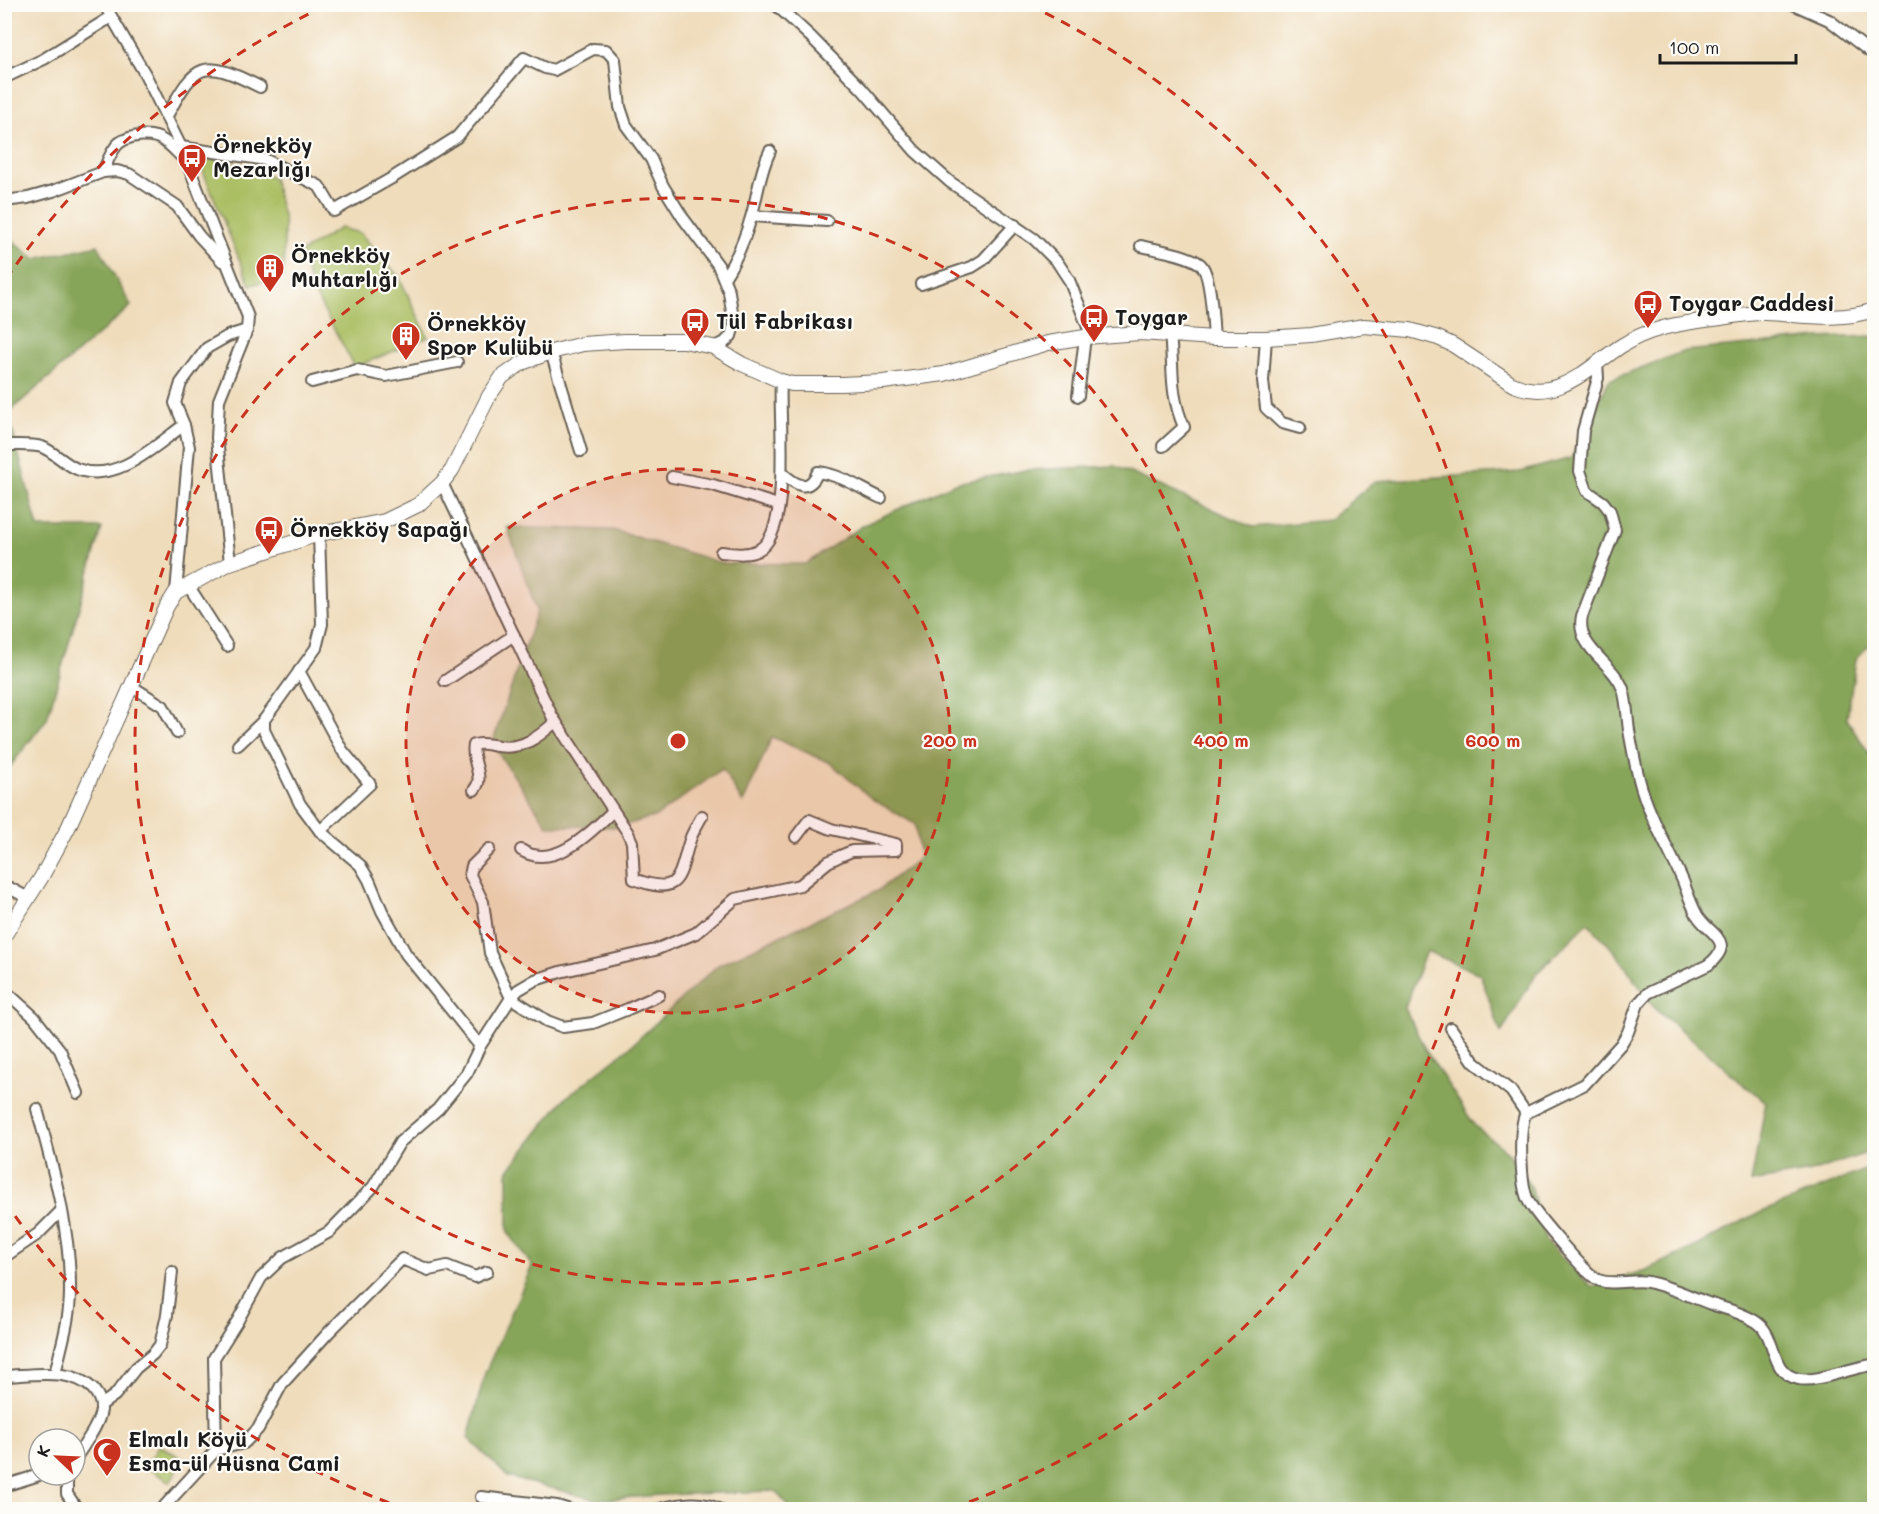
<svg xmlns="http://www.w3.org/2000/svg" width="1879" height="1514" viewBox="0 0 1879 1514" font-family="Mali,sans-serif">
<rect width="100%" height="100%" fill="#fdfcf7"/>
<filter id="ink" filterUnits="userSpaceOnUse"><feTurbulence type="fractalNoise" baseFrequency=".0167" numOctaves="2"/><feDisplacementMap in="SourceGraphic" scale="12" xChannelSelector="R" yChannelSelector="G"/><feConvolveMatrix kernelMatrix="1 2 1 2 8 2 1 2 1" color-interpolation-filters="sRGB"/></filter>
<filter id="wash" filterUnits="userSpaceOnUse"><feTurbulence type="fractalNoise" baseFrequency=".008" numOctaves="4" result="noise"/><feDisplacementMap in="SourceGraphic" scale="24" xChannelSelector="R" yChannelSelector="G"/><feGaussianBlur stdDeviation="1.35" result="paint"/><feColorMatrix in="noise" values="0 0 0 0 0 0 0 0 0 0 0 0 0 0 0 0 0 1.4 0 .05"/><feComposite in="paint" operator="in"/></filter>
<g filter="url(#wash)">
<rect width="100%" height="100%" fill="#efdcbb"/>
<g fill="#aabe62" stroke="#636d3f" stroke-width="1.5">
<path d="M 197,157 C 224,160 249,165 273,178 L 284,220 L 284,277 L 250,285 Z"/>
<path d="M 340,228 L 360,233 L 399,277 L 428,337 L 355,367 L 312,289 L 300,253 Z"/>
<path d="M 159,1445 L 183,1459 L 170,1482 L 146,1467 Z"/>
</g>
<g fill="#87a558" stroke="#52603a" stroke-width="1.5">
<path d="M 5,234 L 35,259 L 98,245 L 131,306 L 8,413 L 38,528 L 102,528 L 47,719 L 5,773 Z"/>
<path d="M 1874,336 L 1874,640 L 1856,659 L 1847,719 L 1874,761 L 1874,1141 L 1867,1153 L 1811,1172 L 1751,1182 L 1766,1102 L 1739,1081 L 1703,1048 L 1655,1009 L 1617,954 L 1588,923 L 1536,974 L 1501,1033 L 1480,974 L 1426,951 L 1405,1008 L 1426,1051 L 1475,1126 L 1508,1152 L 1532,1189 L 1546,1242 L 1592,1287 L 1646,1270 L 1699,1245 L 1750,1217 L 1874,1166 L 1874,1509 L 792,1510 L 775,1491 L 660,1495 L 597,1500 L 508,1477 L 468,1438 L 485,1373 L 532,1266 L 508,1232 L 508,1171 L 563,1100 L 631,1046 L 718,965 L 877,891 L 920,858 L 915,824 L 872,799 L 830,763 L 772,737 L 743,803 L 722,769 L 657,816 L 618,827 L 548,826 L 492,744 L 537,611 L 507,527 L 613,530 L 722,563 L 805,564 L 864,525 L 955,483 L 1026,470 L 1115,466 L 1252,527 L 1329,520 L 1375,481 L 1520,472 L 1571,458 L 1609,380 L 1685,351 L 1819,338 Z"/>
</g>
</g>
<g filter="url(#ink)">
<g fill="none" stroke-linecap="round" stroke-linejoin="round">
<g stroke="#665f54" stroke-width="14">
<g id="minor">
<path d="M 104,4 L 145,74 L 181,147 L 248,317 L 247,330 L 219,400 L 217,438 L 230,563"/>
<path d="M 775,4 L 811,37 L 862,89 L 915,151 L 950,182 L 1034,239 L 1058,263 L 1069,280 L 1092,337"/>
<path d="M 1793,4 L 1829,20 L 1874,55"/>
<path d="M 4,78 L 44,59 L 111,17"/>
<path d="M 167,116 C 196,62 203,58 260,87"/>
<path d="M 181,147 L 266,160 L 319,186 L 334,211 L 392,178 L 457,137 L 524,58 L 545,68 L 554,70 L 593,49 L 606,50 L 615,60 L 620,107 L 626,125 L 651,159 L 663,186 L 683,218 L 718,265 L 729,292 L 734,325 L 731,336 L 724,343 L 713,347"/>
<path d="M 103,172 C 107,163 111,150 119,143 C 130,135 152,132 164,141 C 172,146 178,154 185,160"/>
<path d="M 4,201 L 28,198 L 53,191 L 103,172 L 117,171 L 129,174 L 177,206 L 199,236 L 222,261"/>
<path d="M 752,216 L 827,221"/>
<path d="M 1141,246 C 1157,250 1187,254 1200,264 C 1211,272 1213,324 1214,338"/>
<path d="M 724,278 C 736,260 746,236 752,214 C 758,193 760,171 770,151"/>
<path d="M 921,284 L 972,267 L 983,260 L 1015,225"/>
<path d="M 1266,338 L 1263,381 L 1266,408 L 1282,423 L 1300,428"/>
<path d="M 551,352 L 581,451"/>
<path d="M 1597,363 L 1598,378 L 1583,431 L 1580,471 L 1587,491 L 1603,502 L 1610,511 L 1615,530 L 1582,616 C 1575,648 1613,662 1623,689 C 1627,702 1627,716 1629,730 C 1632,747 1635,763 1639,779 C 1648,815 1668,847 1683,881 C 1687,892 1691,904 1697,915 C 1708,934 1738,941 1708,965 L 1648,993 L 1638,1004 L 1628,1032 L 1621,1044 L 1585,1084 L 1526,1113 C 1518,1127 1521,1183 1527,1198 C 1531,1210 1587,1275 1598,1280 C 1613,1286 1632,1279 1648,1282 C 1668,1286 1689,1296 1708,1303 C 1723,1308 1741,1312 1755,1321 C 1779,1335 1767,1373 1799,1379 C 1817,1383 1854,1366 1874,1365"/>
<path d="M 312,382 L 357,370 L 386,376 L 457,362"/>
<path d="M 1078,396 L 1085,337"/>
<path d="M 9,445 C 19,445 32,444 42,447 C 54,452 65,464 77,469 C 116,484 155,446 184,425"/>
<path d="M 1163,446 L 1184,427 C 1169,392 1174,370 1170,334"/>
<path d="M 782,473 C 796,485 808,494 818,472 C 842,475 859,488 881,498"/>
<path d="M 672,477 L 713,485 L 778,505"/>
<path d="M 442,483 L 552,716 L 628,833 L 632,842 L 634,879 C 684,898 678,874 691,837 C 694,830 698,823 702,816"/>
<path d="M 319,534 L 322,624 L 316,648 L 264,720 L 264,730 L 300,804 L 320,831 L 360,865 L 369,880 L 382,911 L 406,954 L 480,1046"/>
<path d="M 721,552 C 733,553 747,556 758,550 C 793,533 778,416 781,381"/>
<path d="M 188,585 L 227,646"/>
<path d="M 176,592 L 189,447 L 184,425 L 175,403 L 181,383 L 207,348 L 228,336 L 247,330"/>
<path d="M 299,671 L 342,750 L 370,784 L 320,831"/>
<path d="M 445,681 L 514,635"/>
<path d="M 131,686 L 163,706 L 177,733"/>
<path d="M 238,745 L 264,720"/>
<path d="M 474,790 C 486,778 470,760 474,745 C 482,742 490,745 498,746 C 522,750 539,737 555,722"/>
<path d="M 489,849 L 472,866 L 470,875 L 483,902 L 490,953 L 511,998 L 547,1021 L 563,1027 L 593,1023 L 628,1009 L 659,995"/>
<path d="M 521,850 C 554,871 591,832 613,811"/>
<path d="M 4,885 L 28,898"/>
<path d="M 4,990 L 34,1017 L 60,1050 L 78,1093"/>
<path d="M 1451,1028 L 1474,1062 L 1511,1091 L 1526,1113"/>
<path d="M 37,1109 C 53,1168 71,1231 70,1292 C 70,1319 61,1347 55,1374"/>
<path d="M 4,1257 L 38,1234 L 61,1211"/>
<path d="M 4,1376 C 33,1375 70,1367 93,1389 C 98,1395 102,1402 101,1410 C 98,1428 84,1444 75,1459"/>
<path d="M 101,1405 L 115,1395 L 136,1368 L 153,1354 L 160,1345 L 167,1315 L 172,1272"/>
<path d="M 216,1450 L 244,1443 L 258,1429 L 282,1384 L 329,1332 L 402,1259 L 429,1270 L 447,1266 L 475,1277 L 487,1272"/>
<path d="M 67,1475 L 67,1494 L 78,1510"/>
<path d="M 4,1486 L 39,1475"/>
<path d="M 481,1497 L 557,1506 L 570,1510"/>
<path d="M 161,1510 L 216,1450 L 214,1358 L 238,1320 L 261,1278 L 282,1258 L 329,1232 L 373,1187 L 400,1142 L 438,1109 L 467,1073 L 480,1046 L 511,998 L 518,990 L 535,980 L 560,972 L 655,950 L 696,933 L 735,899 L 800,885 L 828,862 L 840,856 L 852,851 L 896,850 L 896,844 L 831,829 L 809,820 L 796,837"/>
<path d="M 656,1510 C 677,1504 700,1499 720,1510"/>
</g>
</g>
<g stroke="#665f54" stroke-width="16">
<g id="major">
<path d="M 1871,4 L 1874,11"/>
<path d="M 4,936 L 41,878 L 68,828 L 167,606 L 176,592 L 230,563 L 319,534 L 385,521 L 418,505 L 442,483 L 452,470 L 489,396 L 502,377 L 522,363 L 551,352 L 583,344 L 625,341 L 684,341 L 713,347 L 742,364 L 781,381 L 792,384 L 841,384 L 883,382 L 944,374 L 1048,343 L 1085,337 L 1140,333 L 1214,338 L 1266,338 L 1311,335 L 1364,326 L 1410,330 L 1438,338 L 1453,345 L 1512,384 C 1557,404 1586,369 1621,346 C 1652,326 1686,323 1721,318 C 1736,316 1751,312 1766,313 C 1803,315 1839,322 1874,310"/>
</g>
</g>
<use href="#minor" stroke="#fff" stroke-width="10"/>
<use href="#major" stroke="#fff" stroke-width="14"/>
</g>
</g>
<circle cx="678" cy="741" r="272" fill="#c8321e" fill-opacity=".12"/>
<g fill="none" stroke="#c8321e" stroke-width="3" stroke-dasharray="10 8">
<circle cx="678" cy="741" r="272"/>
<circle cx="678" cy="741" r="543"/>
<path d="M406 1509A815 815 0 0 1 6 1203M6 279A815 815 0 0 1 327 5M1029 5A815 815 0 0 1 950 1509"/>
</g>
<defs>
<g id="bus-pin" transform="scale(1.5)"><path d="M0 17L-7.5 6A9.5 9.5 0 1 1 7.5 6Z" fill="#c8321e" stroke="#fdfcf7"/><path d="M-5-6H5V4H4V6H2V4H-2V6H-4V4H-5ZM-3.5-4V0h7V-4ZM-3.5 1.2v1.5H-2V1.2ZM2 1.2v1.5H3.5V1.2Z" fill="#fff"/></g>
<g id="building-pin" transform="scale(1.5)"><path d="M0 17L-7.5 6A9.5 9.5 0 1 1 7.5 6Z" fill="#c8321e" stroke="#fdfcf7"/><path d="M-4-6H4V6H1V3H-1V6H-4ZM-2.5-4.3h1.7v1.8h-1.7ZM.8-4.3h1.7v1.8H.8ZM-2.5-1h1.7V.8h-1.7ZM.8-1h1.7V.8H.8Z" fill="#fff"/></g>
<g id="mosque-pin" transform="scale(1.5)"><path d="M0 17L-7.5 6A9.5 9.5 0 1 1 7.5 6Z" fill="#c8321e" stroke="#fdfcf7"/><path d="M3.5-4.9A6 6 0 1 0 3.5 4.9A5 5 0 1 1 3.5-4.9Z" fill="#fff"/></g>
</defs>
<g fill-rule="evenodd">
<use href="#bus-pin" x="192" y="158"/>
<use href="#building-pin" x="270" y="268"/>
<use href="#bus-pin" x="1648" y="304"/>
<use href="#bus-pin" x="1094" y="318"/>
<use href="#bus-pin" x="695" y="322"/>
<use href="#building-pin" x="406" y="336"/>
<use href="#bus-pin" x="269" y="530"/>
<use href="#mosque-pin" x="107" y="1452"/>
</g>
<g text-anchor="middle" stroke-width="4.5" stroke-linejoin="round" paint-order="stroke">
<g font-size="21" font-weight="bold" fill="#1c1c1c" stroke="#fdfcf7" text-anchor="start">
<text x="213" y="153">Örnekköy<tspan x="213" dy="24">Mezarlığı</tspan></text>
<text x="291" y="263">Örnekköy<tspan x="291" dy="24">Muhtarlığı</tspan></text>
<text x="1669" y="311">Toygar Caddesi</text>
<text x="1115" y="325">Toygar</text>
<text x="716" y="329">Tül Fabrikası</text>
<text x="427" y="331">Örnekköy<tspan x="427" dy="24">Spor Kulübü</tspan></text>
<text x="290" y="537">Örnekköy Sapağı</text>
<text x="128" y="1447">Elmalı Köyü<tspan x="128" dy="24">Esma-ül Hüsna Cami</tspan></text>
</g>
</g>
<circle cx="678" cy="741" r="9" fill="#c8321e" stroke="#fdfcf7" stroke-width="3"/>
<g font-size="18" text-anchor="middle" font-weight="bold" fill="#c8321e" stroke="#fdfcf7" stroke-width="4.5" stroke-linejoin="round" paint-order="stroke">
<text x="950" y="747">200 m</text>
<text x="1221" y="747">400 m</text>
<text x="1493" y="747">600 m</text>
</g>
<rect width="1879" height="1514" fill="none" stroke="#fdfcf7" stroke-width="24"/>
<g transform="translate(57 1457) rotate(293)"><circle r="28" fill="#fdfcf7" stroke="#a3a29f" stroke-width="1.5"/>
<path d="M0-4.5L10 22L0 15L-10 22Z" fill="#c8321e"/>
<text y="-9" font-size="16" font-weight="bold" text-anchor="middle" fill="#1c1c1c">K</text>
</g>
<path d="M1660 54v9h136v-9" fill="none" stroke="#1c1c1c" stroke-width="3"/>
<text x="1669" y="54" font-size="18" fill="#1c1c1c" stroke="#fdfcf7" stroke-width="4.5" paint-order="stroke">100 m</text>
</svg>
